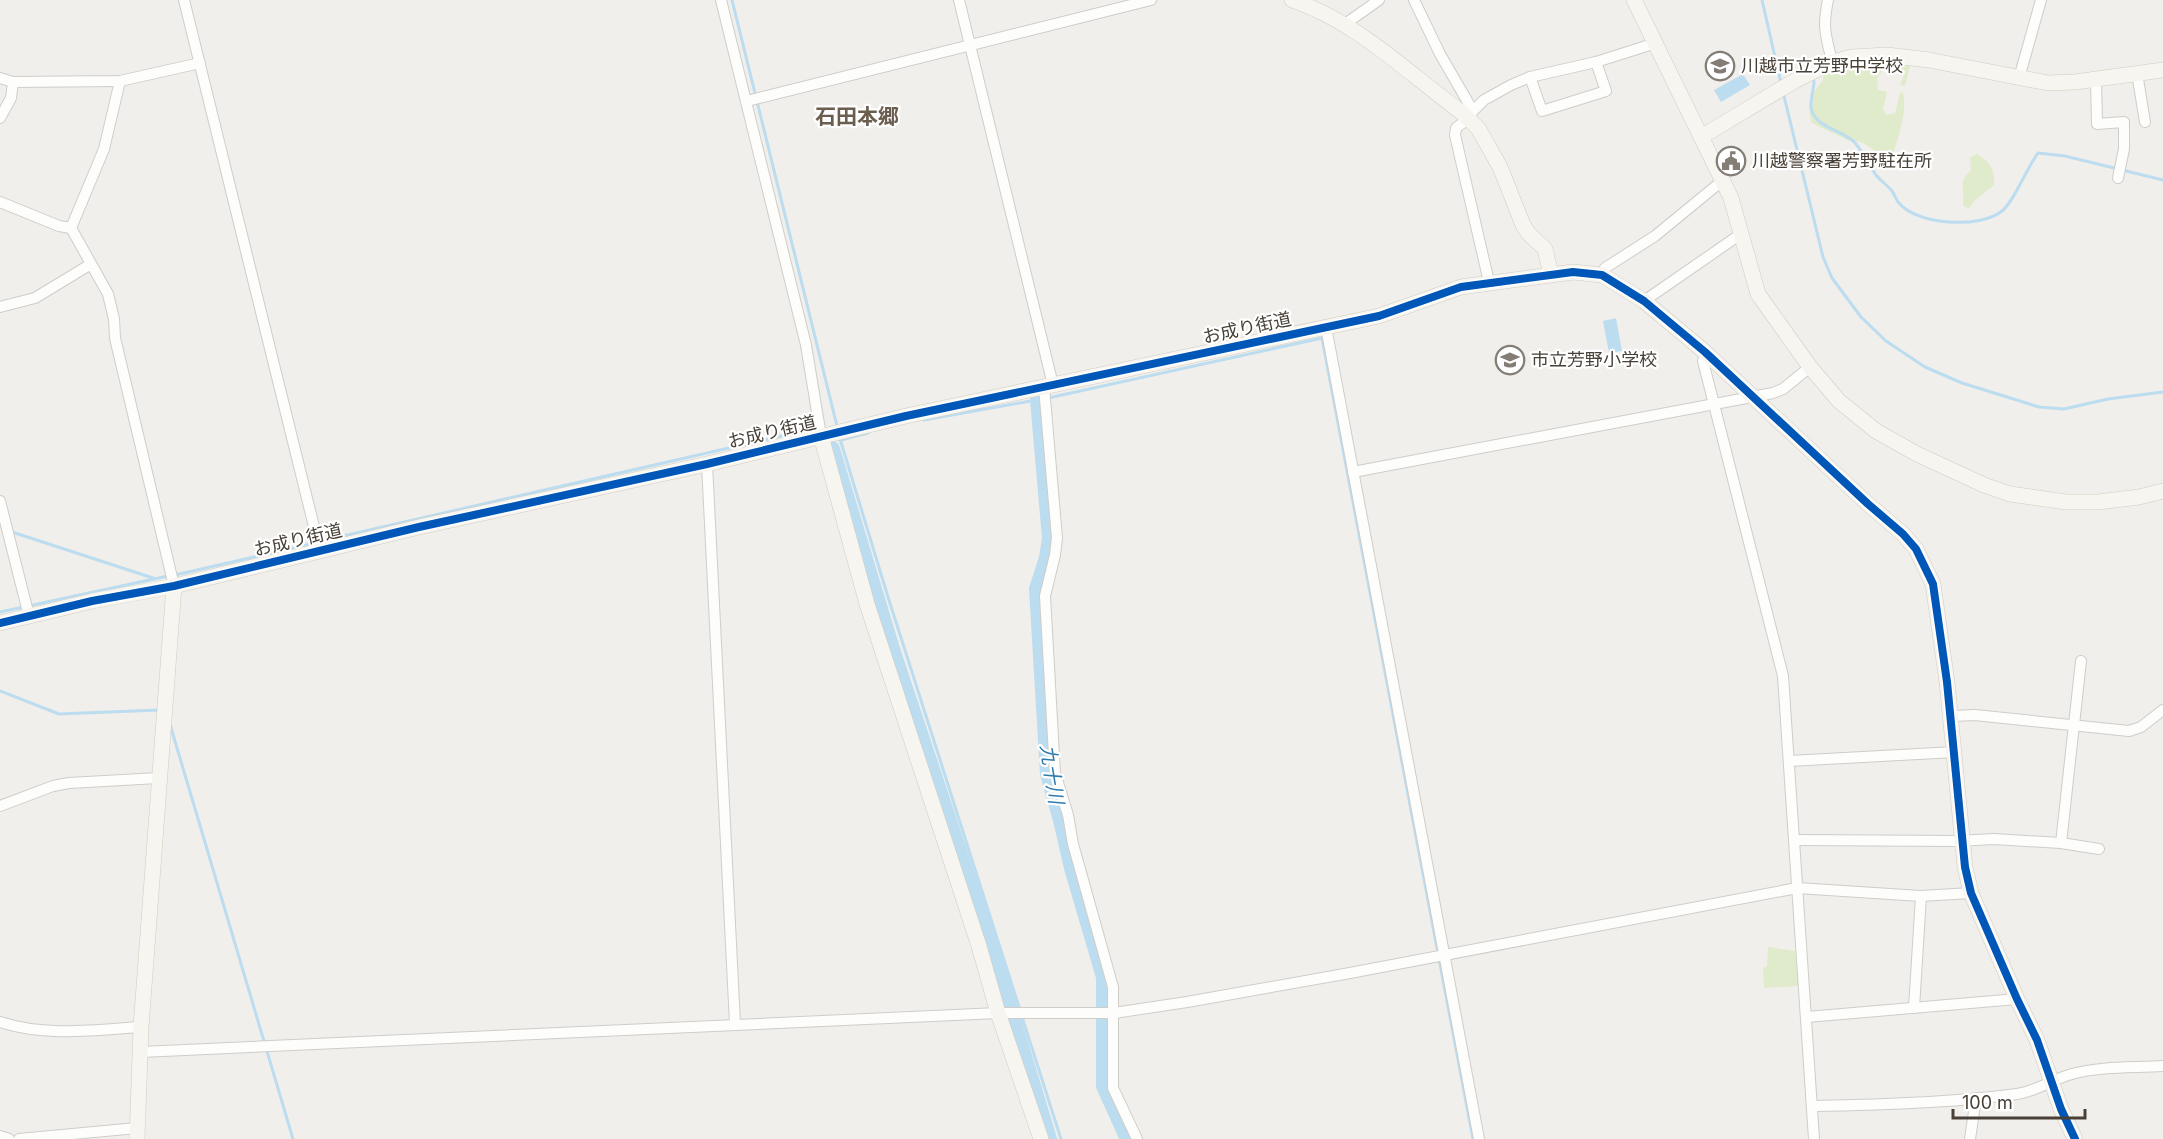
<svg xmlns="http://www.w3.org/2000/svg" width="2163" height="1139" viewBox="0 0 2163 1139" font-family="Inter,'Noto Sans JP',sans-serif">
<rect width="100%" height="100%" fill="#f1efeb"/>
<g fill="#dfebcb">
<path d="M 1911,62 L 1905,86 L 1900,85 L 1904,75 L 1896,71 L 1883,69 L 1877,79 L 1878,90 L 1887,92 L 1883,109 L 1887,115 L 1895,113 L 1900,93 L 1903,92 C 1908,113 1897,138 1892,159 L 1887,159 L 1862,142 L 1847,140 L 1812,123 C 1806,109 1812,90 1823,81 L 1824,73 C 1843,60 1888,62 1911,62 Z"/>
<path d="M 1977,154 C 1990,162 1995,169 1994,185 L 1973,202 L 1969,209 L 1963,205 C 1965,189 1957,183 1971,170 L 1970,157 Z"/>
<path d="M 1768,947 L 1795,951 L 1798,986 L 1764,988 L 1763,968 L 1767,966 Z"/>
</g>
<g fill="#bcdcef">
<path d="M 1743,74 L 1750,85 L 1721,102 L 1714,90 Z"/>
<path d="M 1616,318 L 1622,351 L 1609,353 L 1603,321 Z"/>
</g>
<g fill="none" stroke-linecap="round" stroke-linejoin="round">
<g stroke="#bcdcef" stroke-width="3">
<path d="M 732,0 L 837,426"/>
<path d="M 1762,0 L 1781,83"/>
<path d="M 1814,81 C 1814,89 1810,100 1811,108 C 1815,129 1845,130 1856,144 C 1864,154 1869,165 1876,175 C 1881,181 1887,185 1892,191 C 1895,195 1896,200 1899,203 C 1917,225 1980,229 2002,211 C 2015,200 2026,169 2038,153 L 2065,156 L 2163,180"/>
<path d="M 1783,92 L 1823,257 L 1832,278 L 1861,317 L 1886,341 L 1925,367 L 1962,383 L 2039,407 L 2064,409 L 2108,399 L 2163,392"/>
<path d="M 1048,398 L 1322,338 L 1473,1139"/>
<path d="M 924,420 L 1042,399"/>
<path d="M 840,439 L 888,597 L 1020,1010"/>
<path d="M 841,440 L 868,433"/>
<path d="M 12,532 L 153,578"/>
<path d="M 321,541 L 799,432 L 806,434"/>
<path d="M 175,575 L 315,543"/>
<path d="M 0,612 L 168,576"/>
<path d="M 0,691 L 59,714 L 159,710 L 161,712"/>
<path d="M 169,721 L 293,1139"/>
<path d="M 1022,1017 L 1061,1139"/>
</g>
<g stroke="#bcdcef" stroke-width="16">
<path d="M 1038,400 L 1050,538 L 1047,558 L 1037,589 L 1048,774 L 1061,820 L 1072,868 L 1104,977 L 1104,1086 L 1128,1139"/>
<path d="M 832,449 L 892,649 L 992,950 L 1049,1139"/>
</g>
<g stroke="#cfcdc9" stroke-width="12">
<g id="street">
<path d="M 184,0 L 320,551"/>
<path d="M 721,0 L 806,345 L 821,436"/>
<path d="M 959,0 L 1053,385"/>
<path d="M 1414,0 L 1440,54 L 1473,111"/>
<path d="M 1828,0 C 1822,29 1826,35 1832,62"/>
<path d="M 1345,24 L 1379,0"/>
<path d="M 2137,73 L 2145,122"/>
<path d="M 1530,77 L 1542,111 L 1606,91 L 1596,62"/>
<path d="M 0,78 L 13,82 L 120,81 L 200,63"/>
<path d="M 2019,78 L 2041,0"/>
<path d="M 2096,80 L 2097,124 L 2124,122 L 2124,149 L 2118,178"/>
<path d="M 120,81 L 104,149 L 71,228 L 108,294 L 114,319 L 115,338 L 174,586"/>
<path d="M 747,101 L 1151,0"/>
<path d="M 0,118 L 11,98 L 13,82"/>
<path d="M 0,202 L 59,226 L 71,228"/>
<path d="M 1602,275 L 1605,268 L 1655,236 L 1722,181"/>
<path d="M 1489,282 L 1455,135 L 1456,128 L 1469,118 L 1473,111 L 1484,100 L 1511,85 L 1530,77 L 1596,62 L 1656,43"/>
<path d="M 1644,301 L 1735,238 L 1743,237"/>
<path d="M 0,307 L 35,298 L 91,264"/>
<path d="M 1326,327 L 1479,1139"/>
<path d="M 1705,352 L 1703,361 L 1783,676 L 1814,1139"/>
<path d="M 1044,387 L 1057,538 L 1055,555 L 1045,596 L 1055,773 L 1068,815 L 1073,844 L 1113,987 L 1113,1088 L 1137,1139"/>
<path d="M 707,464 L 735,1024"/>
<path d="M 1353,472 L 1773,393 L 1783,389 L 1810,367"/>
<path d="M 0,501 L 29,616"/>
<path d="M 1951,716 L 1975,715 L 2129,731 L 2141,727 L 2163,710"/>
<path d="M 1789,761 L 1955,752"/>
<path d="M 0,806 L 53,786 L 69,783 L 158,778"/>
<path d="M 1795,840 L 1957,841 L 1994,839 L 2061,843 L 2099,849"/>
<path d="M 2061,843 L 2081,661"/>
<path d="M 1914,1008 L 1921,896"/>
<path d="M 1807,1017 L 2017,999"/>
<path d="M 0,1022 C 46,1037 94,1030 141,1027"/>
<path d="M 141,1052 L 998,1013 L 1114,1013 L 1187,1002 L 1350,973 L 1797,888 L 1921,896 L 1971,893"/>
<path d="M 1812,1106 C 1878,1105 1951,1103 2017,1094 C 2037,1091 2053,1079 2072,1074 C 2101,1066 2134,1068 2163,1066"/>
<path d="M 0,1136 L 9,1139"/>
<path d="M 19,1139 L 137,1128"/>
<path d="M 1970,1139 L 1976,1098"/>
</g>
</g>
<g stroke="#d0ccc2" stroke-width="16">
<g id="secondary">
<path d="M 1292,0 C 1357,22 1407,72 1461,112 L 1478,128 L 1500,167 L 1523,225 L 1529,234 L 1545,249 L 1551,274"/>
<path d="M 1634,0 L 1731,198 L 1758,294 L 1810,367 L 1839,401 L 1876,431 L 1917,454 L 1984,485 L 2010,494 L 2066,502 L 2098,502 L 2139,497 L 2163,491"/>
<path d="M 1701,137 L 1796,80 L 1832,62 L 1852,57 L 1887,55 L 1929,60 L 2048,83 L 2075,82 L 2163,70"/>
<path d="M 821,436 L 867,604 L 979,946 L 998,1013 L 1041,1139"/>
<path d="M 0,623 L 92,601 L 174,586 L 419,527 L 707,464 L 906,416 L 1379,316 L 1461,287 L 1573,272 L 1602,275 L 1644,301 L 1705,352 L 1868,504 L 1903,534 L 1916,549 L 1933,584 L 1947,682 L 1965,867 L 1971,893 L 2017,999 L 2037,1040 L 2061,1109 L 2075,1139"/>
<path d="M 137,1139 L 141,1027 L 174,586"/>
</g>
</g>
<use href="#street" stroke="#fdfdfc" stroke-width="10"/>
<use href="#secondary" stroke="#f7f5ef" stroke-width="15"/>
<g stroke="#fff" stroke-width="11">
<path id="cycleway" d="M 0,623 L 92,601 L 174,586 L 419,527 L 707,464 L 906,416 L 1379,316 L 1461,287 L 1573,272 L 1602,275 L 1644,301 L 1705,352 L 1868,504 L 1903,534 L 1916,549 L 1933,584 L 1947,682 L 1965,867 L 1971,893 L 2017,999 L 2037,1040 L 2061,1109 L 2075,1139"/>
</g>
<use href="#cycleway" stroke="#0057b8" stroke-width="8"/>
</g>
<defs>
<g id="school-ring" transform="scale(1.5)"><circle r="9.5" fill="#fff" stroke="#837d76" stroke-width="1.5"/><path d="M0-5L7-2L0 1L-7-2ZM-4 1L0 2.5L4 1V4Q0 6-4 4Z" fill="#837d76"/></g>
<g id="civic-ring" transform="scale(1.5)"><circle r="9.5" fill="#fff" stroke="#837d76" stroke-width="1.5"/><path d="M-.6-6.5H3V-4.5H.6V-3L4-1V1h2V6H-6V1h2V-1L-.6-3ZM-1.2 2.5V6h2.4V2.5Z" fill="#837d76"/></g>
</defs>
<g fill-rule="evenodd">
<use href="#school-ring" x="1720" y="66"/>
<use href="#civic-ring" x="1731" y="161"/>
<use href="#school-ring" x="1510" y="360"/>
</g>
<g text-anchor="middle" stroke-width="4.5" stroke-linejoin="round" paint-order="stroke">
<g font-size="18" fill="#484037" stroke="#fff" text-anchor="start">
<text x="1741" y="72">川越市立芳野中学校</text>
<text x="1752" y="167">川越警察署芳野駐在所</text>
<text x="1531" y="366">市立芳野小学校</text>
</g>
<g font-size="18" fill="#484037" stroke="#fff">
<text transform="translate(1247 328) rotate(-12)" y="6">お成り街道</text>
<text transform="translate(772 432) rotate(-13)" y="6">お成り街道</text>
<text transform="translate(298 540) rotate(-13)" y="6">お成り街道</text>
</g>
<g font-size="20" font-style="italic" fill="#2e7bad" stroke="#fff">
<text transform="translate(1052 774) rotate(81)" y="7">九十川</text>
</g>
<g font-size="21" font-weight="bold" fill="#6b5e4e" stroke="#fff">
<text x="857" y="124">石田本郷</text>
</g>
</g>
<path d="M1953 1109v9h132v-9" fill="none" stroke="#484037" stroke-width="3"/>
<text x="1962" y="1109" font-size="18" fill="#484037" stroke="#ffffff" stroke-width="4.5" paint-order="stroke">100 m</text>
</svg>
